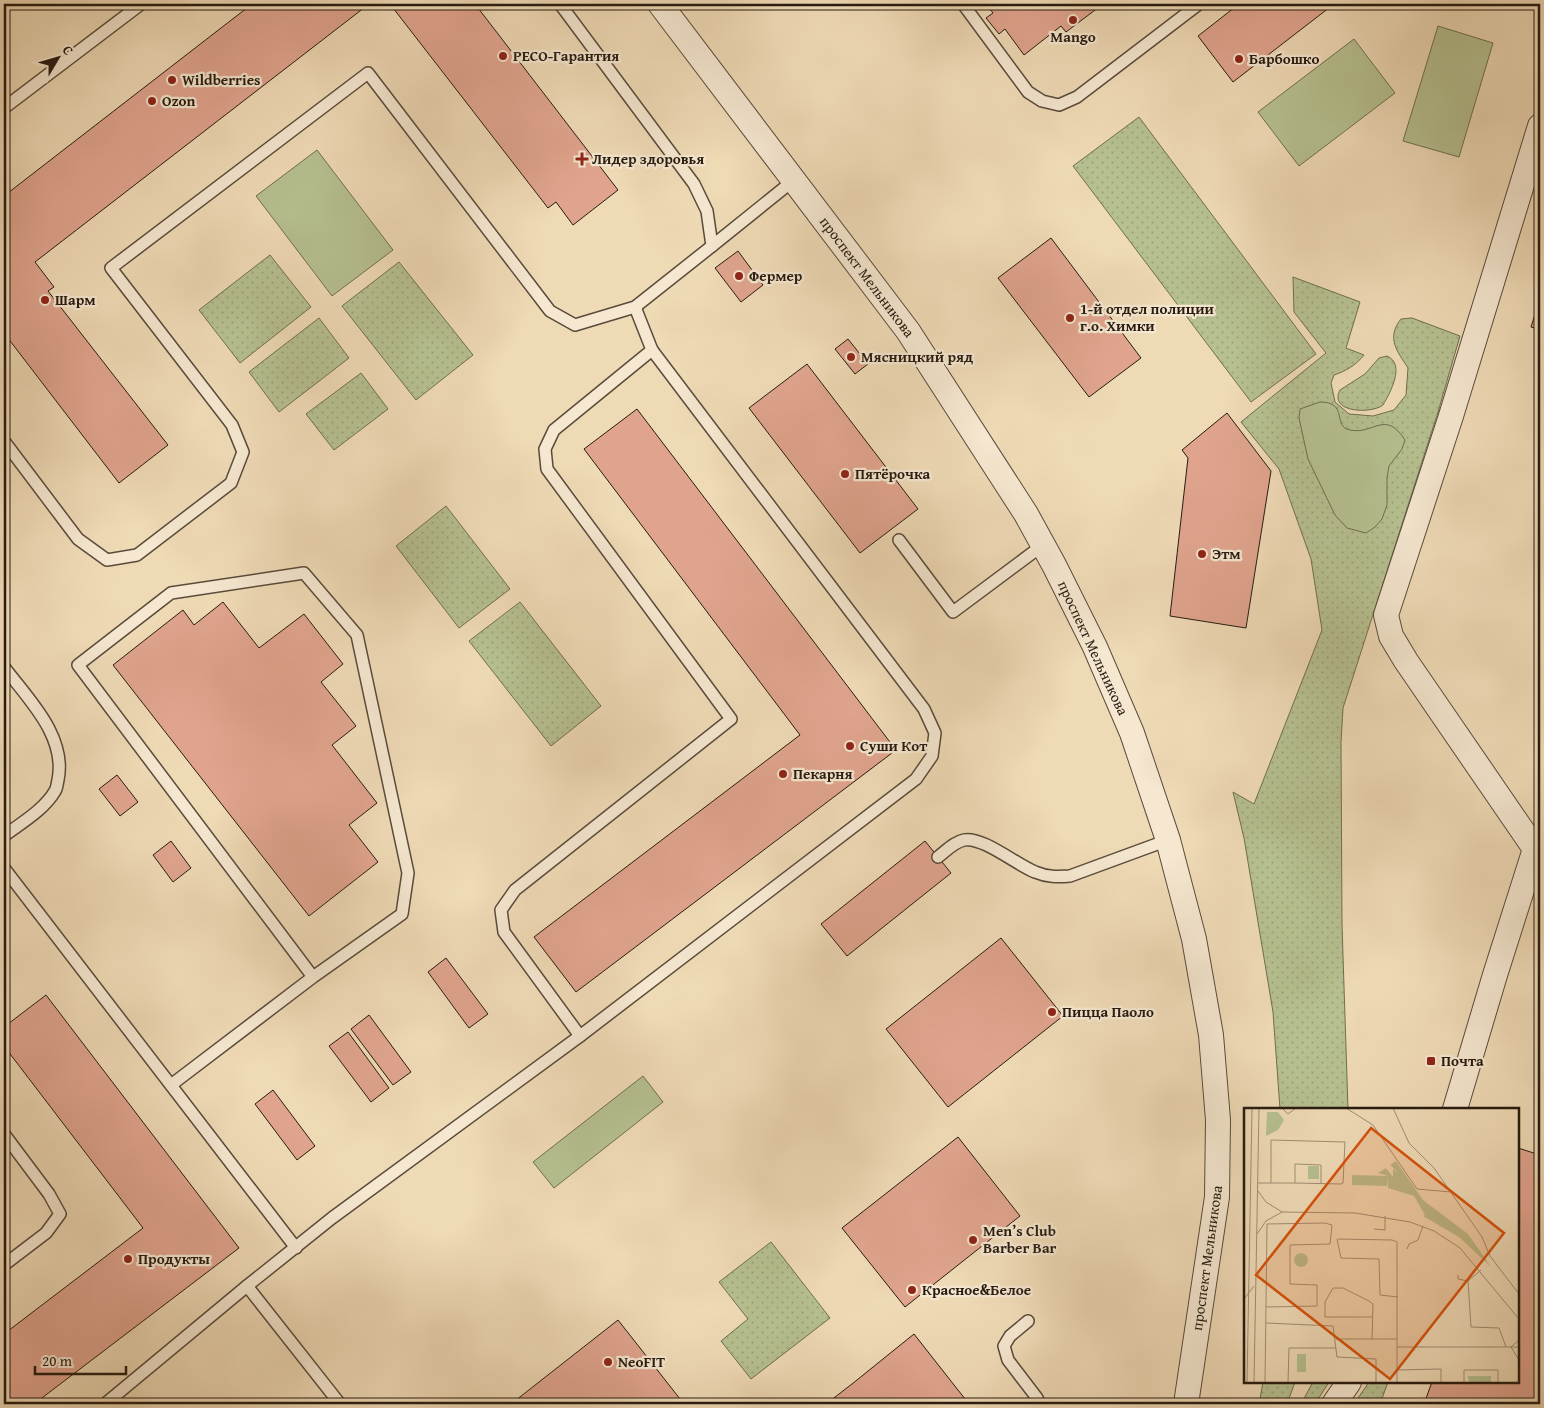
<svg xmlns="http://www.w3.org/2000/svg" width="1544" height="1408" viewBox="0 0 1544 1408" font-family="'Gentium Book Plus',serif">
<defs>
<pattern id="grass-dots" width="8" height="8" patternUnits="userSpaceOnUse" patternTransform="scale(1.25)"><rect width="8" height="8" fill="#b6c090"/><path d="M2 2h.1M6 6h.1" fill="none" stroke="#9ca47b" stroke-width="1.8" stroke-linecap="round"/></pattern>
</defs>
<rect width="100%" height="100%" fill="#efdab6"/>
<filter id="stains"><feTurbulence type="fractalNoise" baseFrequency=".004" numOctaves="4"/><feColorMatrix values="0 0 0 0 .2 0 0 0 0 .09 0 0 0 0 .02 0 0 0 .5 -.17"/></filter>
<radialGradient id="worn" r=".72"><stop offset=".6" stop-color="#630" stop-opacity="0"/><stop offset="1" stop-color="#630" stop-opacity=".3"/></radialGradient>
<g fill="url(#grass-dots)" stroke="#6e6e50">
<path d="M 1139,117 L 1316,354 L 1251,402 L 1073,166 Z"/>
<path d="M 270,255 L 311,307 L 240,363 L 199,310 Z"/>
<path d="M 399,262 L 473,355 L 416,400 L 342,306 Z"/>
<path d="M 1293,277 L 1360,302 L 1346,348 L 1364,355 C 1356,365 1346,371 1334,375 L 1331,383 L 1335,402 L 1349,414 L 1373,416 L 1394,410 L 1406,395 L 1408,368 C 1397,351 1386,338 1401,319 L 1412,318 L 1460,336 L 1438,412 L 1343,708 L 1341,742 L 1342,925 L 1348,1109 L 1280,1109 L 1273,1012 L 1244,838 L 1233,792 L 1254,804 L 1322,630 L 1311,559 L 1279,469 L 1241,422 L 1326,353 L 1294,312 Z"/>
<path d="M 319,318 L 349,358 L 279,412 L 249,372 Z"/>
<path d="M 1387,356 C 1406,364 1390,393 1383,405 C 1372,414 1328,413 1340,390 L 1365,374 L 1379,358 Z"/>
<path d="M 361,373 L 388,409 L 334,450 L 306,414 Z"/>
<path d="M 446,506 L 510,589 L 459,628 L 396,546 Z"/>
<path d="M 520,602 L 601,706 L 551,746 L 469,641 Z"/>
<path d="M 771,1242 L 830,1318 L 751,1379 L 721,1341 L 748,1319 L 719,1282 Z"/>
<path d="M 1263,1382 L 1295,1382 L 1287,1404 L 1259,1404 Z"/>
<path d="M 1313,1382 L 1329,1382 L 1315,1404 L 1301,1404 Z"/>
<path d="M 1369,1382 L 1388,1382 L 1380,1404 L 1354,1404 Z"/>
</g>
<g fill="#b6c090" stroke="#6e6e50">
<path d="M 1438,26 L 1493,43 L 1459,157 L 1403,141 Z"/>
<path d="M 1354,39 L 1395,93 L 1299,166 L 1258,112 Z"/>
<path d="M 317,150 L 393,250 L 332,296 L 256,196 Z"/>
<path d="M 1320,402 C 1349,402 1332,427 1350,430 C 1374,435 1385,409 1405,440 L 1402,449 L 1389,466 L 1387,478 L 1387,505 L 1382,519 L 1375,527 L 1366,533 L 1347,528 L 1335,515 L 1308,459 L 1299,418 L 1300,409 Z"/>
<path d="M 643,1076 L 663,1102 L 554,1188 L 533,1162 Z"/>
</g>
<g fill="#e0a48e" stroke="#271b10">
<path d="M 252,4 L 369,4 L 35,262 L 54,287 L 48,291 L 168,445 L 119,483 L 4,333 L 4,284 L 10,279 L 4,271 L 4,196 Z"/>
<path d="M 390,4 L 475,4 L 618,190 L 573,225 L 556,202 L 548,208 Z"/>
<path d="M 986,4 L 1103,4 L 1066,32 L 1061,26 L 1024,55 L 1005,29 L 999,34 L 986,18 L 993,13 Z"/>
<path d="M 1239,4 L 1334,4 L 1233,82 L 1198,36 Z"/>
<path d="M 1051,238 L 1141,358 L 1089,397 L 998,278 Z"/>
<path d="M 738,251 L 763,285 L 741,302 L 715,268 Z"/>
<path d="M 1539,302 L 1540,302 L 1540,330 L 1531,327 Z"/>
<path d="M 848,339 L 868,364 L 855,374 L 835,349 Z"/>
<path d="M 807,364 L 918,509 L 860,553 L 749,408 Z"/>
<path d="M 637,409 L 896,750 L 576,992 L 534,937 L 800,735 L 584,449 Z"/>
<path d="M 1227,413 L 1271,471 L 1246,628 L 1170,616 L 1188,458 L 1182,450 Z"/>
<path d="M 223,602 L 259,648 L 304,614 L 343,664 L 321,682 L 356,726 L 332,745 L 377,803 L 349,825 L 378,862 L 309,916 L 113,665 L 183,610 L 194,625 Z"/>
<path d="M 117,775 L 138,802 L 120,816 L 99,789 Z"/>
<path d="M 171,841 L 191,868 L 173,882 L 153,855 Z"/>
<path d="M 925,841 L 951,873 L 847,956 L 821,924 Z"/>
<path d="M 1001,938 L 1063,1016 L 948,1107 L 886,1029 Z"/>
<path d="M 446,958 L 488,1014 L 469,1028 L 428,972 Z"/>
<path d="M 46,995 L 239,1248 L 34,1404 L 4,1404 L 4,1334 L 143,1228 L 4,1046 L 4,1027 Z"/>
<path d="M 369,1015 L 411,1072 L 393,1085 L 351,1029 Z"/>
<path d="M 348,1032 L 389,1088 L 371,1102 L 329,1046 Z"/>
<path d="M 273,1090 L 315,1146 L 297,1160 L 255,1104 Z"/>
<path d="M 958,1137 L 1020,1216 L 905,1307 L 842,1228 Z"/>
<path d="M 1518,1148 L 1540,1155 L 1540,1404 L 1424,1404 L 1432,1382 L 1518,1382 Z"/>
<path d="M 618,1320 L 684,1404 L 511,1404 Z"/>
<path d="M 914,1334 L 969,1404 L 826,1404 L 852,1384 Z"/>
</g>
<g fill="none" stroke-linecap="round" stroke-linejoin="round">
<g stroke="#594b3a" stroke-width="14">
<g id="service">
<path d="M 963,4 L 1028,92 L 1042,101 L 1059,105 L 1077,97 L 1199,4"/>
<path d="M 4,108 L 141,4"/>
<path d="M 712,246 L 794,180"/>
<path d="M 4,441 L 78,539 L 107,560 L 137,555 L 231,483 L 243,452 L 232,425 L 111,268 L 368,73 L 550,311 L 575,325 L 635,307 L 712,246 L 707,211 L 694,184 L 560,4"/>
<path d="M 899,540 L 953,612 L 1043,545"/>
<path d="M 4,667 C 28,699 67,736 58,780 C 57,784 57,788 55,791 C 44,810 21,823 4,836"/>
<path d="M 938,857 C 946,851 954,842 964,840 C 982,836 1017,865 1035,872 C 1047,877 1057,877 1070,876 L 1168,840"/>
<path d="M 4,868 L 296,1248"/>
<path d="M 580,1036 L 504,932 L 501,910 L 515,890 L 731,719 L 547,469 L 545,449 L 554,430 L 652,350 L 635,307"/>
<path d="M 171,1085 L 313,977 L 402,914 L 408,873 L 357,635 L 304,573 L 171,593 L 78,665 L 313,977"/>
<path d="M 4,1134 L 49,1194 L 60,1214 L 46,1233 L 4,1265"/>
<path d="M 247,1286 L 340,1404"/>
<path d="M 1028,1321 L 1010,1336 L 1004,1346 L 1008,1360 L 1037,1398 L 1039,1404"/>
<path d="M 105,1404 L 247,1286 L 332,1218 L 580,1036 L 916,779 L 932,756 L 935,733 L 924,709 L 652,350"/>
</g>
</g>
<g stroke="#594b3a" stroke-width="26">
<g id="minor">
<path d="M 660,4 L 908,331 L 1026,514 L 1054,565 L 1095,647 L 1132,733 L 1168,840 L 1194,939 L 1211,1035 L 1218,1120 L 1217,1197 L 1186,1404"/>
<path d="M 1455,1109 L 1495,975 L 1535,849 L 1406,661 L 1391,636 L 1386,615 L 1451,416 L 1540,126"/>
<path d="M 1334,1404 L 1349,1382"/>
</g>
</g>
<use href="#service" stroke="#f5e7d0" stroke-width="11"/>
<use href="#minor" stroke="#f5e7d0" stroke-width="24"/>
</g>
<g fill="#8f2418" stroke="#f5e7d0" stroke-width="2">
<circle cx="1073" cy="20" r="5"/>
<circle cx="503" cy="56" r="5"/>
<circle cx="1239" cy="59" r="5"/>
<circle cx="172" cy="80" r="5"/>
<circle cx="152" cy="101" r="5"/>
<path d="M579.5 151.5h5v5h5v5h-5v5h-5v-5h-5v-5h5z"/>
<circle cx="739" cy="276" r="5"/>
<circle cx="45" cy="300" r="5"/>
<circle cx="1070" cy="318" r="5"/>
<circle cx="851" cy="357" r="5"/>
<circle cx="845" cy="474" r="5"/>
<circle cx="1202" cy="554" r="5"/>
<circle cx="850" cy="746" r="5"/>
<circle cx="783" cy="774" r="5"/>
<circle cx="1052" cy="1012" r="5"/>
<rect x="1426" y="1056" width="10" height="10" rx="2.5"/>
<circle cx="973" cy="1240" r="5"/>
<circle cx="128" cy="1259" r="5"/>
<circle cx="912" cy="1290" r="5"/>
<circle cx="608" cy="1362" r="5"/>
</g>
<g text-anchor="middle" stroke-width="4.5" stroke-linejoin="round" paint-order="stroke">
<g font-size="15" font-weight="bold" fill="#271b10" stroke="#f5e7d0" text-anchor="start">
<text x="1073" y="42" text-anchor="middle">Mango</text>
<text x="513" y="61">РЕСО-Гарантия</text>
<text x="1249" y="64">Барбошко</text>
<text x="182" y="85">Wildberries</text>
<text x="162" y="106">Ozon</text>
<text x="592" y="164">Лидер здоровья</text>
<text x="749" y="281">Фермер</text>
<text x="55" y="305">Шарм</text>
<text x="1080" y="314">1-й отдел полиции<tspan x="1080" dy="17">г.о. Химки</tspan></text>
<text x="861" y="362">Мясницкий ряд</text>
<text x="855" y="479">Пятёрочка</text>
<text x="1212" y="559">Этм</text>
<text x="860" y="751">Суши Кот</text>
<text x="793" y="779">Пекарня</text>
<text x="1062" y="1017">Пицца Паоло</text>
<text x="1441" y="1066">Почта</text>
<text x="983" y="1236">Men’s Club<tspan x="983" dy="17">Barber Bar</tspan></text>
<text x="138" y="1264">Продукты</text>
<text x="922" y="1295">Красное&amp;Белое</text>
<text x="618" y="1367">NeoFIT</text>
</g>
<g font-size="15" fill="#271b10" stroke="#f5e7d0">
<text transform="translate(867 277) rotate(53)" y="5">проспект Мельникова</text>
<text transform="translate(1093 648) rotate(65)" y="5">проспект Мельникова</text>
<text transform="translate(1207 1258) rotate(-82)" y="5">проспект Мельникова</text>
</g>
</g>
<g transform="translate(1244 1108)">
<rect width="275" height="275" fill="#efdab6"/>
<path d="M 23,4 L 34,4 L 40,12 L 34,22 L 22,28 ZM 152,53 L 179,92 L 224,126 L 247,159 L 215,129 L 179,108 L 181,107 L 170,88 L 144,80 L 144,69 L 143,78 L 108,77 L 108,67 L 144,68 L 134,65 L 142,60 L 149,69 L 149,61 L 155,65 L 146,57 ZM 64,58 L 75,58 L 75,71 L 64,71 ZM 53,246 L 62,246 L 62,264 L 53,264 ZM 224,268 L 247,268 L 247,275 L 225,275 Z" fill="#b6c090"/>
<path d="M50 152a7 7 0 1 1 14 0a7 7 0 1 1-14 0Z" fill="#b6c090"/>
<path fill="none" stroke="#9f8e74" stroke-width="1" d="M 38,0 L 44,6 L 52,0M 102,0 L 129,17 L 173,81 L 207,84M 149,0 L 165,35 L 190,60 L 238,129 L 246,148 L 275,186M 14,75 L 27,75 L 27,32 L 101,34 L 99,75 L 97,76 L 51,75 L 51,56 L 77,57 L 77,75M 27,75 L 51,75M 14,83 L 22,94 L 38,104M 130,121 L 141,122 L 141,108M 13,126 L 22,113 L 38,104 L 111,105 L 166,114 L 190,123 L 216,140 L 275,211M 93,131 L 97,150 L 135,151 L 136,187 L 154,189M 94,131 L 148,132 L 153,134 L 153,275M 163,141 L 165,136 L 174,132 L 179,118M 214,167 L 214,171 L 224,173 L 237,162M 224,173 L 227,219 L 255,220 L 262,239M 0,191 L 10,178M 22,215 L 89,218 L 93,249 L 132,251 L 132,275M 92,231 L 153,231M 128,231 L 129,196 L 125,193 L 99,180 L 89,180 L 81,194 L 81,209 L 128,209M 275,232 L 267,239 L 275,252M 153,239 L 275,239M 153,262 L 197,261 L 197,275M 3,275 L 8,0M 10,275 L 15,0M 21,275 L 23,116 L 81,115 L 88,117 L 86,136 L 46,137 L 46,176 L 73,177 L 73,198 L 22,199M 44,275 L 45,240 L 92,240M 220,275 L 220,262 L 254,262 L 254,275"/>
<path fill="#d5530c" fill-opacity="0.15" stroke="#d5530c" stroke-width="2.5" d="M 127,20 L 260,125 L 146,271 L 12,167 Z"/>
<rect width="275" height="275" fill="none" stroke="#271b10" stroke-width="2.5"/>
</g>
<rect width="1544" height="1408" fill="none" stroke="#efdab6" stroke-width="20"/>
<rect x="5" y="5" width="1534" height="1398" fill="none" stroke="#271b10" stroke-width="2.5"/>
<rect x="10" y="10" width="1524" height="1388" fill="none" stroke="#271b10"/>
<g transform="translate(58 58) rotate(52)" stroke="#f5e7d0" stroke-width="4" paint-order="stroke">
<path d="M0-4L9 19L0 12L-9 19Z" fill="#271b10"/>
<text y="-8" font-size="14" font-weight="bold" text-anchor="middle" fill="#271b10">С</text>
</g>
<path d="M35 1366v8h91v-8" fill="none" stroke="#271b10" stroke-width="2.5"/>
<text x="42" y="1366" font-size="15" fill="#271b10" stroke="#f5e7d0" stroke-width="4" paint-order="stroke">20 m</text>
<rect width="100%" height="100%" filter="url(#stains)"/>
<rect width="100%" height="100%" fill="url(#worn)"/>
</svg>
